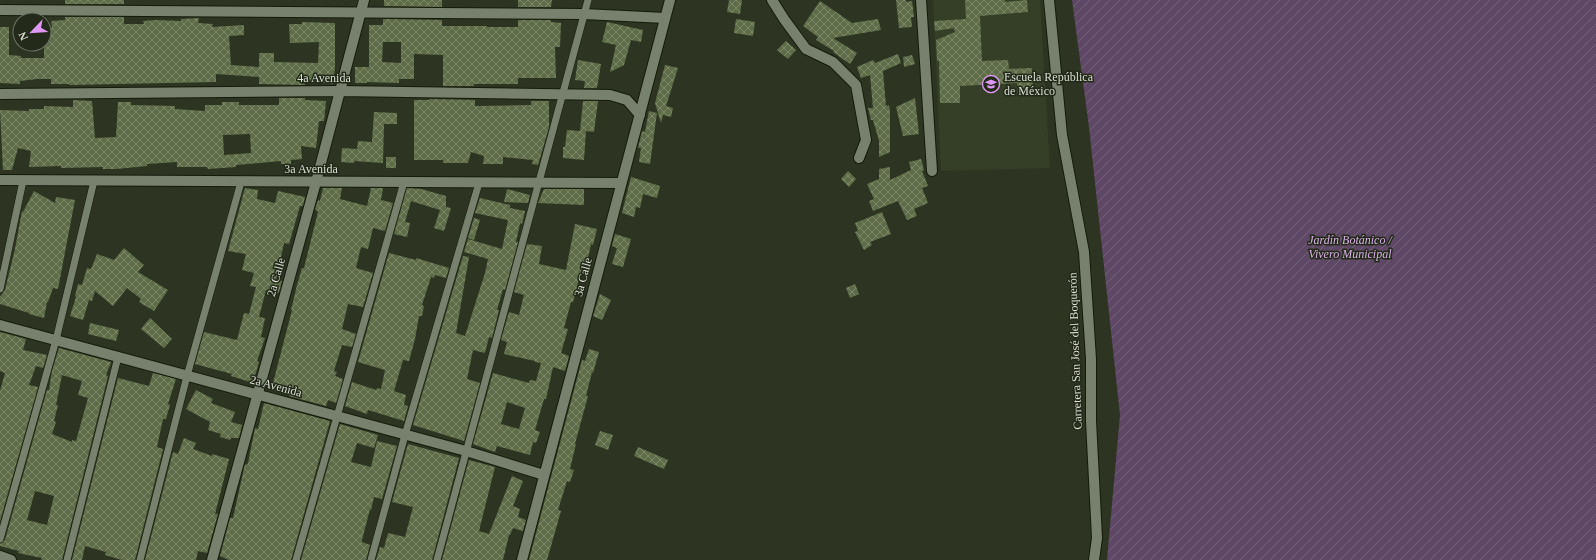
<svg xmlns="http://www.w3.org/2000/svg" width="1596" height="560" viewBox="0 0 1596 560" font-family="'Times New Roman',serif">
<defs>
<pattern id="garden-furrows" width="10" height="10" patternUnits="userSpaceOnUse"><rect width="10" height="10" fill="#5e4865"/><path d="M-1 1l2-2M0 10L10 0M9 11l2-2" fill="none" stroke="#74627a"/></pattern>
<pattern id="building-cross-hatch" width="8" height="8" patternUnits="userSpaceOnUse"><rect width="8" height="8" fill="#5e6d47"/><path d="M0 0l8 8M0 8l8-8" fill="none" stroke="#7c8869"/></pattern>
</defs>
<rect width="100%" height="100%" fill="#2d3422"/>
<path fill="#353e26" d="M 933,0 L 1040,0 L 1050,168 L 941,171 Z"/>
<path fill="url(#garden-furrows)" d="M 1072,0 L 1596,0 L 1596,560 L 1107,560 L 1120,415 L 1089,127 Z"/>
<g fill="url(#building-cross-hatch)" fill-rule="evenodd">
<rect x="65" y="0" width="59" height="4"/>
<path d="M 384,0 L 442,0 L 442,7 L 384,6 Z"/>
<path d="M 518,0 L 552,0 L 551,7 L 518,7 Z"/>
<path d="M 729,0 L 742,0 L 740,14 L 727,12 Z"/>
<path d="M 896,0 L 906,0 L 906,2 L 912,1 L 914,17 L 911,17 L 912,27 L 899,28 Z"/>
<path d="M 965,0 L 1005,0 L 1005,2 L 1027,0 L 1028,12 L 980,16 L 982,61 L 1008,60 L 1009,69 L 1032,68 L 1033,87 L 1018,88 L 1017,83 L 960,86 L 960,103 L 940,103 L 939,61 L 937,61 L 936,40 L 955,32 L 954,28 L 935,31 L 934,21 L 966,19 Z"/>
<path d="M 820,1 L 852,23 L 878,19 L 881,30 L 833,38 L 857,53 L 850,64 L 833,52 L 834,51 L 816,40 L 818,37 L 803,26 Z"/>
<path d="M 65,17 L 124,17 L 124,24 L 144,24 L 143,21 L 156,20 L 181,21 L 181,19 L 199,18 L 198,23 L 213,24 L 212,27 L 244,25 L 244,35 L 229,36 L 231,65 L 259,67 L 259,53 L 274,53 L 274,62 L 318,63 L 319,42 L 290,43 L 289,24 L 302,24 L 302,22 L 335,23 L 335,67 L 333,84 L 304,80 L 305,85 L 259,84 L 259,77 L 216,74 L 216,82 L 69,85 L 69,84 L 51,84 L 51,79 L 37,79 L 20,81 L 20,84 L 0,83 L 0,27 L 9,27 L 9,55 L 21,56 L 21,58 L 44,58 L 44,28 L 52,28 L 51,21 L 65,20 Z"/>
<path d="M 383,19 L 442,20 L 442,26 L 487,26 L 487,27 L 518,27 L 518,20 L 551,20 L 551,22 L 561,23 L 560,47 L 555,47 L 556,78 L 518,78 L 518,84 L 474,84 L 474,86 L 443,86 L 443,55 L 414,54 L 414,79 L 399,79 L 399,83 L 367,82 L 367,83 L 355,83 L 355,67 L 369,67 L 369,25 L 383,25 ZM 383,42 L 401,42 L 401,63 L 382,62 Z"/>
<path d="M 736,19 L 755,22 L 753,36 L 734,33 Z"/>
<path d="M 607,22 L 643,30 L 641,42 L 631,40 L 624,65 L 610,72 L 616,45 L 602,42 Z"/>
<path d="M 786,41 L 796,50 L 788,59 L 777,50 Z"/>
<path d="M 898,54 L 901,63 L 883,71 L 886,106 L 889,105 L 890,111 L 890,152 L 879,157 L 879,141 L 873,120 L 871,120 L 868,108 L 873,108 L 870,75 L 861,78 L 857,67 L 873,60 L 875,63 Z"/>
<path d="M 912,55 L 915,64 L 904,67 L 903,57 Z"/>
<path d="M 578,60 L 601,64 L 597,88 L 584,88 L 585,81 L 575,80 Z"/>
<path d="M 665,65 L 678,68 L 666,106 L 673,108 L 671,117 L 663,115 L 661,123 L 655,103 Z"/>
<path d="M 279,98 L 305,98 L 305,100 L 326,101 L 324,121 L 319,121 L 316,148 L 301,146 L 302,159 L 291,160 L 291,164 L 281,164 L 281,161 L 236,165 L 236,167 L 208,169 L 207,167 L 177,167 L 177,162 L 147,164 L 147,166 L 116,169 L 103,169 L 103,167 L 61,168 L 61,166 L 29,167 L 31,151 L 18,148 L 12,170 L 3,170 L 0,110 L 29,111 L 29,109 L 44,109 L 44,106 L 73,107 L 73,100 L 92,101 L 95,138 L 116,137 L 118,102 L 131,102 L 131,105 L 175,106 L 175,109 L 205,111 L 205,105 L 222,105 L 222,102 L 239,102 L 239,105 L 279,105 ZM 250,134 L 251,153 L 224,155 L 223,135 Z"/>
<path d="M 915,98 L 919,134 L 903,136 L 896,107 Z"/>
<path d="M 429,99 L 475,100 L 475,106 L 531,105 L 531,101 L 549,101 L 549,127 L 538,165 L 532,164 L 533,160 L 503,157 L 503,164 L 483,164 L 484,156 L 471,152 L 468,163 L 443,163 L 443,160 L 414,160 L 414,100 L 429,100 Z"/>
<path d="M 583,101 L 598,101 L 594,132 L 586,131 L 584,160 L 563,158 L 563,147 L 565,147 L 567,130 L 580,131 Z"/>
<path d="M 649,111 L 657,113 L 650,164 L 639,162 L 641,148 L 638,148 L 642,131 L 645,132 Z"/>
<path d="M 374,112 L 397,113 L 397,124 L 384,124 L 383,163 L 354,161 L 354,163 L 341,162 L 342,148 L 357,149 L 358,141 L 372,142 Z"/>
<rect x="386" y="157" width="10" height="11"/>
<path d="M 921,159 L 924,170 L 922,171 L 928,186 L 922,188 L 928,203 L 914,209 L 917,216 L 907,220 L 898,201 L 873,211 L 869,201 L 874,199 L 867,184 L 879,179 L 879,169 L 890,167 L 890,180 L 911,170 L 909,162 Z"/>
<path d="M 848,171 L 856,179 L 849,187 L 841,179 Z"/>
<path d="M 631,177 L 660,186 L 657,198 L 643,194 L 640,208 L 636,207 L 634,217 L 622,213 Z"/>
<path d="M 245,188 L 258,190 L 257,199 L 275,203 L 278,191 L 305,197 L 303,206 L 300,206 L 289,244 L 284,243 L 276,280 L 282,281 L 279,293 L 266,290 L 259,317 L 265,318 L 261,337 L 265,338 L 257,361 L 259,362 L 253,383 L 231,376 L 232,374 L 195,364 L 204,332 L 237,340 L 244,313 L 249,314 L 256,287 L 250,286 L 254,273 L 242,270 L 246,254 L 228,251 Z"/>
<path d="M 323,188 L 342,188 L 340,199 L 367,206 L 371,188 L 383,188 L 381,200 L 393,203 L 385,231 L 373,228 L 368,249 L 361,247 L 356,268 L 373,273 L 363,307 L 348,304 L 342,329 L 356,334 L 352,347 L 342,345 L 334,371 L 337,372 L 335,376 L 343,379 L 336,403 L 328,400 L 326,406 L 289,396 L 292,388 L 273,383 L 292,310 L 291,310 L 297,285 L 302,268 L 304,268 L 318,212 L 315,209 L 318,200 L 320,201 Z"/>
<path d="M 407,188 L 421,189 L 446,196 L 446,207 L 451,208 L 444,231 L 434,228 L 440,210 L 411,201 L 405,222 L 410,223 L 407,237 L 394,234 Z"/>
<path d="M 507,189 L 530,195 L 528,203 L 504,202 Z"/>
<path d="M 544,189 L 584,189 L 584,205 L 538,203 Z"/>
<path d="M 34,191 L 55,203 L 56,197 L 75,200 L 58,289 L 53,288 L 48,302 L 47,302 L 44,318 L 29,314 L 29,313 L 0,304 L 0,297 L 5,290 L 15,249 L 22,211 L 23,212 Z"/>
<path d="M 480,198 L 510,205 L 510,208 L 525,211 L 522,224 L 520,223 L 516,242 L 518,242 L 505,290 L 503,289 L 497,310 L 499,310 L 492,338 L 489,337 L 485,353 L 473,350 L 467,379 L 480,383 L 464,441 L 413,425 L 463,256 L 469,257 L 456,333 L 465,336 L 485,273 L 488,259 L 464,252 L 468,239 L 502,249 L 508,220 L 475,213 Z"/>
<path d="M 882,212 L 891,234 L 870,242 L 872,245 L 864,250 L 855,232 L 858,231 L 855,223 Z"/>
<path d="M 474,218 L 480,220 L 474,240 L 468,238 Z"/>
<path d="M 575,224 L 597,229 L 593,245 L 591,244 L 585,272 L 581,271 L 573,302 L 571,302 L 564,328 L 568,329 L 561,353 L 569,356 L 565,371 L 553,367 L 546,399 L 544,399 L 535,430 L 540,432 L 536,443 L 533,442 L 530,455 L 497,446 L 495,452 L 473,444 L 493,373 L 529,383 L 530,380 L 536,381 L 541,363 L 535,362 L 535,361 L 504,354 L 507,342 L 501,340 L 509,312 L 519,315 L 524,295 L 514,292 L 527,244 L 542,246 L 539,264 L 566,270 ZM 507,402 L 525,408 L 519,429 L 501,424 Z"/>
<path d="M 615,234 L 631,239 L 623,267 L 612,264 L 617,248 L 612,246 Z"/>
<path d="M 124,248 L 144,265 L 138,272 L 168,290 L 154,311 L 139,302 L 141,299 L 127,288 L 113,306 L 95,291 L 92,301 L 89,300 L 83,320 L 70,316 L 76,297 L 75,296 L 78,284 L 82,285 L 87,268 L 91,269 L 97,254 L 114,260 Z"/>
<path d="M 389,253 L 416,260 L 416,258 L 449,268 L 446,278 L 435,275 L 434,278 L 431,277 L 422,305 L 424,306 L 422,316 L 419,316 L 415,339 L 409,361 L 403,360 L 399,374 L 394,391 L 406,395 L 404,405 L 408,406 L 404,421 L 368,410 L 367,414 L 345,406 L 352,382 L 376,390 L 377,388 L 381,389 L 385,370 L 358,362 Z"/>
<path d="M 855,284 L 859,294 L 850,298 L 846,288 Z"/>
<path d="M 600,294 L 611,300 L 602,320 L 593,316 Z"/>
<path d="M 150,318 L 172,339 L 164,348 L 141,329 Z"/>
<path d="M 90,323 L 119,330 L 116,341 L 88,334 Z"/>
<path d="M 0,332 L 26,339 L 23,350 L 47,355 L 43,368 L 36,366 L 29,385 L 38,387 L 0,521 L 0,391 L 5,373 L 0,371 Z"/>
<path d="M 59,348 L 111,362 L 106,375 L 108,376 L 62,560 L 41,560 L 42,558 L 18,553 L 19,551 L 0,546 L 0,544 L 5,540 L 47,390 L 49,390 L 52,371 ZM 62,375 L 82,381 L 78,395 L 88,398 L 76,441 L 72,440 L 72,442 L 52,434 L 56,422 L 54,421 L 58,405 L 56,405 ZM 35,491 L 54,496 L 47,525 L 27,520 Z"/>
<path d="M 589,349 L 599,352 L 593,373 L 592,372 L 586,396 L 588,396 L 575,444 L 576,444 L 570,469 L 574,470 L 570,482 L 567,481 L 558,510 L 561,511 L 547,560 L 529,560 L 582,360 L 585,361 Z"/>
<path d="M 153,373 L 176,379 L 168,404 L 170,405 L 166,419 L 163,419 L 157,447 L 163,449 L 135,560 L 122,560 L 105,555 L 106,552 L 85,546 L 82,560 L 72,560 L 118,378 L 149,386 Z"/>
<path d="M 196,390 L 213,399 L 211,403 L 235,412 L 231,422 L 242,425 L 239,438 L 231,438 L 230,440 L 220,437 L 221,434 L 208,430 L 210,422 L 186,409 Z"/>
<path d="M 264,403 L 330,421 L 291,560 L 229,560 L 220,556 L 230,518 L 233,518 L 245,464 L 247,465 L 248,463 L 255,428 L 258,429 Z"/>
<path d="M 340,424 L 378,435 L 374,448 L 357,443 L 351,462 L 371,467 L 377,441 L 397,446 L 382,499 L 374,497 L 371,510 L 370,509 L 362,540 L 362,542 L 370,545 L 366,560 L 301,560 Z"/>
<path d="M 600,431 L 613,435 L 608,450 L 595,445 Z"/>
<path d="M 184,438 L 196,443 L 193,449 L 212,456 L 212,454 L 229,459 L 215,514 L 218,514 L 207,553 L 198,551 L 196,560 L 145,560 L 173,452 L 178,454 Z"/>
<path d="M 408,444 L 459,458 L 432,560 L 376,560 L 380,547 L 384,548 L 388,533 L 405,537 L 413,507 L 392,502 Z"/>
<path d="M 638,447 L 668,460 L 664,469 L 634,456 Z"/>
<path d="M 469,460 L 495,467 L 479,531 L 489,534 L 512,476 L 523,481 L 513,506 L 520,509 L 518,517 L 526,520 L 523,531 L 513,528 L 510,535 L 509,535 L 503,560 L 442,560 Z"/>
</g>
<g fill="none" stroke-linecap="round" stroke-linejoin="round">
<g stroke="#151b0b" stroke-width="8">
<g id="service">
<path d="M 0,289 L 23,181"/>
<path d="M 0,539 L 56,340 L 94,181"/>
<path d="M 67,560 L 118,357"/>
<path d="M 140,560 L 187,376 L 241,182"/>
<path d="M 296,560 L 404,182"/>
<path d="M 371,560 L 405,435 L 479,183"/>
<path d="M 437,560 L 588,0"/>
</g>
</g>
<g stroke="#151b0b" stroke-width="12">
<g id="minor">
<path d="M 772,0 L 784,19 L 806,49 L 833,62 L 856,85 L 866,140 L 859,158"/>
<path d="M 921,0 L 932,171"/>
<path d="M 0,10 L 584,14 L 665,18"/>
<path d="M 0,94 L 339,91 L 610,95 L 627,100 L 640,115"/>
<path d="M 0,180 L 621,183"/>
<path d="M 0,325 L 466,451 L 544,475"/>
<path d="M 0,556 L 11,560"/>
<path d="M 212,560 L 316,182 L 364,0"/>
<path d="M 522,560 L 670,0"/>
</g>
</g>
<g stroke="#151b0b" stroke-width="12">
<path id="tertiary" d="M 1049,0 L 1062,135 L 1084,252 L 1091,359 L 1091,421 L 1097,538 L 1094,560"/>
</g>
<use href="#service" stroke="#78816d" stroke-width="7"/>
<use href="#minor" stroke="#78816d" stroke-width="10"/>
<use href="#tertiary" stroke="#78816d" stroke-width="10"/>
</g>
<defs>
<g id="school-ring" transform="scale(0.9)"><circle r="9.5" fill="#232a19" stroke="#de98f2" stroke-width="1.5"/><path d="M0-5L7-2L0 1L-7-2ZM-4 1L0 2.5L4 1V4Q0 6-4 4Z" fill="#de98f2"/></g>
</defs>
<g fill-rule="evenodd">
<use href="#school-ring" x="991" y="84"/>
</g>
<g text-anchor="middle" stroke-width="3" stroke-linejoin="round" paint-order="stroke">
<g font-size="12" fill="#daded3" stroke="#232a19" text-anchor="start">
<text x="1004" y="81">Escuela República<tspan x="1004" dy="14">de México</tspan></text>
</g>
<g font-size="12" fill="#daded3" stroke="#232a19">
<text x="324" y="82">4a Avenida</text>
<text x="311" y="173">3a Avenida</text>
<text transform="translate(276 277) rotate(-74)" y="4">2a Calle</text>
<text transform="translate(583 277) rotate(-75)" y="4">3a Calle</text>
<text transform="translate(1075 351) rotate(-92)" y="4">Carretera San José del Boquerón</text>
<text transform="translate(276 386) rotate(15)" y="4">2a Avenida</text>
</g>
<g font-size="12" font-style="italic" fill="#d9aee6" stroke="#232a19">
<text x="1350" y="244">Jardín Botánico /<tspan x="1350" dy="14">Vivero Municipal</tspan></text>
</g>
</g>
<g transform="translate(32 32) rotate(245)"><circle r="19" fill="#232a19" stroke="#6c7263"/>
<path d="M0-3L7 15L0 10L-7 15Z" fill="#de98f2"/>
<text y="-6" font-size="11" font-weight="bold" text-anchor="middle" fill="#daded3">N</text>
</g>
</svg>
